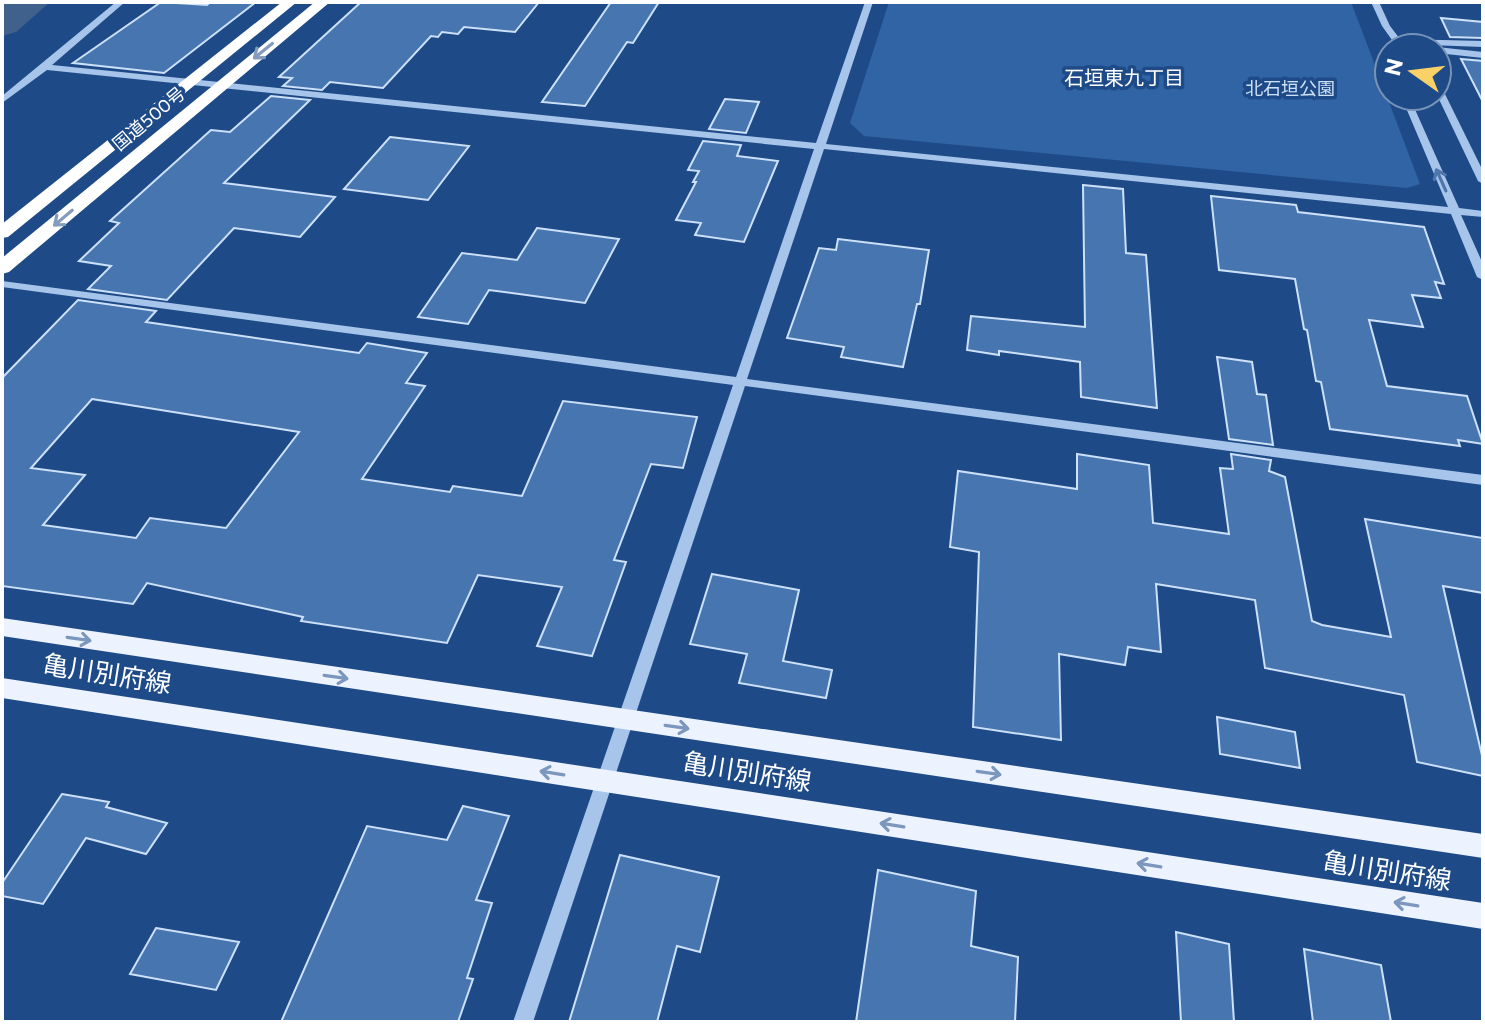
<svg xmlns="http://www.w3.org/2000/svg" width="1485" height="1024" viewBox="0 0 1485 1024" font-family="Commissioner,'Noto Sans JP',sans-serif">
<rect width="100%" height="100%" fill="#1e4b88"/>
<path fill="#3164a5" d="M 889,2 L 1351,2 L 1420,184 L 1407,188 L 864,136 L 850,123 Z"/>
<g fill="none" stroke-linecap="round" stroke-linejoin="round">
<path fill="#41618d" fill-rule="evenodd" d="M 7,2 L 50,2 L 16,32 L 2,36 L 2,5 Z"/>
</g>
<g fill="#4675b0" stroke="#cce0f8" stroke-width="2" fill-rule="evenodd">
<path d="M 161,2 L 207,5 L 210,2 L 256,2 L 164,73 L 73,63 Z"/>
<path d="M 361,2 L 539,2 L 515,32 L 464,27 L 458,34 L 442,32 L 438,37 L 431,36 L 383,88 L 330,82 L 322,90 L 283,86 L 292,78 L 279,77 Z"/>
<path d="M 611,2 L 659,2 L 633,43 L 627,42 L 585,106 L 542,102 Z"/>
<path d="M 1441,18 L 1483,22 L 1483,38 L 1450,37 Z"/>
<path d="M 1461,59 L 1483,61 L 1483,102 Z"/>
<path d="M 271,96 L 310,100 L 224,183 L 335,197 L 300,237 L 234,228 L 167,300 L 88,289 L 111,266 L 79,261 L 119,223 L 110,221 L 211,130 L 230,132 Z"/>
<path d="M 725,99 L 759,102 L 746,133 L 709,129 Z"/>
<path d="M 390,137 L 469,146 L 428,200 L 344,189 Z"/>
<path d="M 703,141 L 741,145 L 737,156 L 778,161 L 744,242 L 695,235 L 701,223 L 676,220 L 696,182 L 693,182 L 699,171 L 688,170 Z"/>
<path d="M 1083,185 L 1123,189 L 1126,253 L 1146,255 L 1157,408 L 1081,397 L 1080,362 L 999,351 L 999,355 L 967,350 L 971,316 L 1085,327 Z"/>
<path d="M 1211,196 L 1296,205 L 1298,212 L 1424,227 L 1444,284 L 1435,282 L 1441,298 L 1412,295 L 1423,327 L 1369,320 L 1387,386 L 1467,396 L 1483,444 L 1458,440 L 1460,446 L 1330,429 L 1321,382 L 1316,381 L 1307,330 L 1304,329 L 1295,279 L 1219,270 Z"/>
<path d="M 537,228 L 619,239 L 585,303 L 489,290 L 468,324 L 418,317 L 462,253 L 517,260 Z"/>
<path d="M 838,239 L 929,250 L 920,304 L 917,304 L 903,367 L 841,357 L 844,347 L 787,338 L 819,248 L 836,250 Z"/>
<path d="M 78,300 L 156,311 L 146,322 L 359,353 L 367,343 L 427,353 L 406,383 L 425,386 L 362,479 L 450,492 L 453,486 L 522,496 L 563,401 L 697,417 L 683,468 L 651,464 L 614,560 L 626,562 L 592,656 L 537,646 L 562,587 L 478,575 L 447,643 L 301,621 L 303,617 L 147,583 L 133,604 L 2,586 L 2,378 ZM 92,399 L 299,432 L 226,528 L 150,518 L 136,538 L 43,525 L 85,475 L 31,468 Z"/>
<path d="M 1217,357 L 1252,362 L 1257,394 L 1266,395 L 1273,445 L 1229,439 Z"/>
<path d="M 1077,454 L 1149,465 L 1153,523 L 1229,534 L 1220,468 L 1233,469 L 1231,454 L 1271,460 L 1269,471 L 1285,477 L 1312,621 L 1322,625 L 1391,637 L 1365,519 L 1483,538 L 1483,593 L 1443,586 L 1483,760 L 1483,776 L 1417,762 L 1404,695 L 1265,668 L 1255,600 L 1156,584 L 1161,652 L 1128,647 L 1125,665 L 1059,654 L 1061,740 L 973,727 L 979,552 L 950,547 L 958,471 L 1077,489 Z"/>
<path d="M 712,574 L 799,590 L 783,661 L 832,670 L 826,698 L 739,683 L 747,654 L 690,644 Z"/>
<path d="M 1217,717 L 1295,732 L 1300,768 L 1220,754 Z"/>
<path d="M 62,794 L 109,802 L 106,807 L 167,823 L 146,854 L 86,838 L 43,904 L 2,896 L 2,883 Z"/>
<path d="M 463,806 L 509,816 L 476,900 L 492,903 L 467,978 L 473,979 L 458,1022 L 281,1022 L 367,826 L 447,840 Z"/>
<path d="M 620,855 L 719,877 L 700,952 L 677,946 L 657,1022 L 569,1022 Z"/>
<path d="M 878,870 L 976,891 L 971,946 L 1018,957 L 1015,1022 L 856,1022 Z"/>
<path d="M 156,928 L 239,942 L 216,990 L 130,974 Z"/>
<path d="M 1176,932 L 1229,944 L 1234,1022 L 1181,1022 Z"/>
<path d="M 1304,949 L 1381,965 L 1391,1022 L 1313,1022 Z"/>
</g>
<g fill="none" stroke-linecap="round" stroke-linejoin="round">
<g fill="#a7c5eb" fill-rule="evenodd">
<path d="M 116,2 L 125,2 L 52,65 L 816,143 L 865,2 L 873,2 L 826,144 L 1448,207 L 1401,96 L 1409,96 L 1459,208 L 1483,211 L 1483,217 L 1461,215 L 1483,264 L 1483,280 L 1477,277 L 1451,214 L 824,149 L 747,379 L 1483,475 L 1483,485 L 745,386 L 533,1022 L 513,1022 L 733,385 L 2,287 L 2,281 L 736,377 L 814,149 L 47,70 L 2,103 L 2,96 Z"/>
<path d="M 1371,2 L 1379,2 L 1390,26 L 1400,39 L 1483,41 L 1483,47 L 1403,44 L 1403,47 L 1397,47 L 1382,26 Z"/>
<path d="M 1437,47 L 1483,52 L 1483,58 L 1437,53 L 1437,48 L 1435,48 Z"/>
<path d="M 1437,83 L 1441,86 L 1483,171 L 1483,184 L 1478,181 L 1437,95 Z"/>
</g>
<g fill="#ecf3fe" fill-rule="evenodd">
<path d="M 2,618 L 1483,834 L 1483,858 L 2,636 Z"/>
<path d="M 2,678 L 1483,903 L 1483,929 L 2,698 Z"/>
</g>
<g fill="#fff" fill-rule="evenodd">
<path d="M 282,2 L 297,2 L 8,237 L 2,238 L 2,224 Z"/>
<path d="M 315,2 L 330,2 L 9,272 L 2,274 L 2,258 Z"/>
</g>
</g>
<defs><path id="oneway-shaft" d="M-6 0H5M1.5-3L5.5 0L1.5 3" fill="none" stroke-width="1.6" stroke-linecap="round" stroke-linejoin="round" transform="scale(2)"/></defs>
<g stroke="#839cbe">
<use href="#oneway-shaft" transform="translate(263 51) rotate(141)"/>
<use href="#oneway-shaft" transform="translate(63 218) rotate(140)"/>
</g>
<use stroke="#4e76ab" href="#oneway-shaft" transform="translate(1441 180) rotate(-114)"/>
<g stroke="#7b97bd">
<use href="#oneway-shaft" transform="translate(79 639) rotate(8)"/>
<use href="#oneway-shaft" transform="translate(336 677) rotate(8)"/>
<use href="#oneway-shaft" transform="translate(677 727) rotate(8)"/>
<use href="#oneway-shaft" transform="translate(552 773) rotate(-171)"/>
<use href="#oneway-shaft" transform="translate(989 773) rotate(8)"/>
<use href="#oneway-shaft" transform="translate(892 825) rotate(-171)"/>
<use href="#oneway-shaft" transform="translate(1149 865) rotate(-171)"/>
<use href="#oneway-shaft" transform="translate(1406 904) rotate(-171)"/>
</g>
<g text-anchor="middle" stroke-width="7" stroke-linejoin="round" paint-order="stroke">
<g font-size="18" fill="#cce0f8" stroke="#1e4b88">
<text x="1290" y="95">北石垣公園</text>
</g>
<g font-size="18" fill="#fff" stroke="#1e4b88">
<text transform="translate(149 119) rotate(-40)" y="6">国道500号</text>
</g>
<g font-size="20" fill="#fff" stroke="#1e4b88">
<text x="1124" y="85">石垣東九丁目</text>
</g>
<g font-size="26" fill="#fff" stroke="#1e4b88">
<text transform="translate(107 674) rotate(9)" y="9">亀川別府線</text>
<text transform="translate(747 772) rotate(9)" y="9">亀川別府線</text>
<text transform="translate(1387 871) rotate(9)" y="9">亀川別府線</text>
</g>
</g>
<rect width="1485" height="1024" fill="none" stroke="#ffffff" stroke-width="8"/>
<g transform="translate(1413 72) rotate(284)"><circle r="38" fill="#1e4b88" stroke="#7893b8" stroke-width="2"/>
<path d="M0-6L14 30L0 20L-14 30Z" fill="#fad166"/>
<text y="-12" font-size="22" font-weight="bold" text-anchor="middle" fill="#ffffff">N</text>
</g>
</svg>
